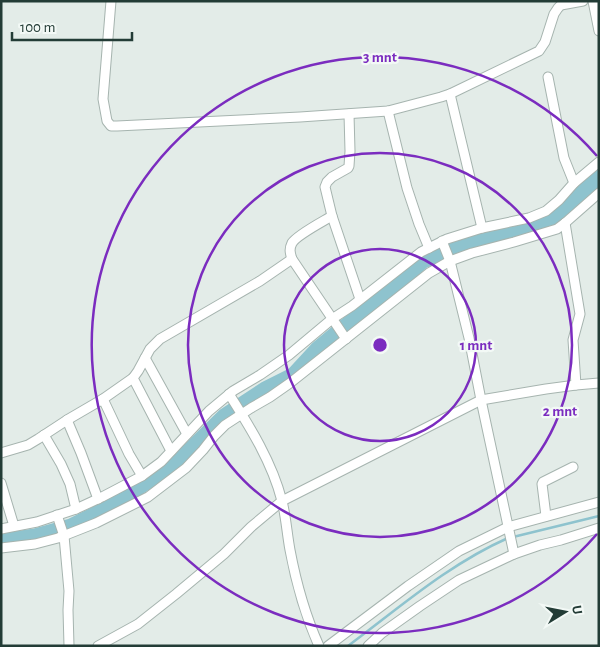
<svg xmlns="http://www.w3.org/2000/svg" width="600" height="647" viewBox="0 0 600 647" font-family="'Alegreya Sans',sans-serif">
<rect width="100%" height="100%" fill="#e3ece8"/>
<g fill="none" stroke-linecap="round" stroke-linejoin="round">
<g stroke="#8ec3ce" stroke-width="2.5">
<path d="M 513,537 L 599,516"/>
<path d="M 348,646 C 399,608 449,564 508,538"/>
</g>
<path stroke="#8ec3ce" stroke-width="15" d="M 1,541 L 35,536 L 71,526 L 111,506 L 176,463 L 224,416 L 265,389 L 293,375 L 317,349 L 335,334 L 396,286 L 423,261 L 461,245 L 532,230 L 553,218 L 599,177"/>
<g stroke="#a6b4af" stroke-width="11">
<g id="minor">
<path d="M 111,1 L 103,99 L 107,121 L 111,126 L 117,126 L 300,117 L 388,111 L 441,97 L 450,94 L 539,51 L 545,42 L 554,14 L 558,8 L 561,5 L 583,1"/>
<path d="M 593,1 L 599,31"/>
<path d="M 548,77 L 564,158 L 574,183"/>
<path d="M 450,94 L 482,228"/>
<path d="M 388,111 L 407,188 L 419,224 L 429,248"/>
<path d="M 332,216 L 360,299"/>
<path d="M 565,223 L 580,314 L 573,340 L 576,385"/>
<path d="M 442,241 L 450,261 L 469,338 L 481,400 L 514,554"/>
<path d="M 346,339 L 292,259 C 290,253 289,249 292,243 C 297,235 322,222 332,216 L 325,187 L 327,182 L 332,177 L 348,168 L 349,166 L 350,151 L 349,114"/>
<path d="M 145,358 L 187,434"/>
<path d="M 229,394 C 250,427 272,462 282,501 C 286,517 287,534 290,550 C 296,582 306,617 319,646"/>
<path d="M 103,399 L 133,378"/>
<path d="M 67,420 L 81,453 L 98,499"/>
<path d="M 44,435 L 61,464 L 70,484 L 76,509"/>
<path d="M 171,451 L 133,378 L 138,371 L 150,349 L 160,339 L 260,281 L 292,259"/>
<path d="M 1,453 L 28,445 L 38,439 L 67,420 L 103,399 L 129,454 L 142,476"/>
<path d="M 1,483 L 14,526"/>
<path d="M 57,515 L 64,536 L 69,591 L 68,610 L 69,646"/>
<path d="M 546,516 L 542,484 L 543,482 L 573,467"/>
<path d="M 1,529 L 37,522 L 76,509 L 102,497 L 142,476 L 161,462 L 209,411 L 233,391 L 260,375 L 289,355 L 332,319 L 352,306 L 421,252 L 447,239 L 482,228 L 529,218 L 546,211 L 559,200 L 574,183 L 599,162"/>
<path d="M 1,548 L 35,544 L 58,538 L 96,523 L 148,497 L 186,468 L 203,450 L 214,436 L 225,425 L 251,408 L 270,397 L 290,383 L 429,273 L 450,261 L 472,253 L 514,242 L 557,229 L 565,223 L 599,193"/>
<path d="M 98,646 L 138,624 L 176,594 L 224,554 L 251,527 L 282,501 L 481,400 L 546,389 L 576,385 L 599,383"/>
<path d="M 328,646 L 408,586 L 459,551 L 508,527 L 599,502"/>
<path d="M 368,646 L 382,633 L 420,606 L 459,580 L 514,554 L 540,545 L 561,540 L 599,528"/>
</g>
</g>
<use href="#minor" stroke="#fff" stroke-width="9"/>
</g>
<g fill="none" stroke="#7b2cbf" stroke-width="2.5">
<circle cx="380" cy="345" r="96"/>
<circle cx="380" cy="345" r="192"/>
<path d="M597 534A288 288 0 1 1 597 156"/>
</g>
<circle cx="380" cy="345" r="8" fill="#7b2cbf" stroke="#f3f9f6" stroke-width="2.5"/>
<g font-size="15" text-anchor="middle" font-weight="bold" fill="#7b2cbf" stroke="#f3f9f6" stroke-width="4.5" stroke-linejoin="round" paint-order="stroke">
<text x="380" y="62">3 mnt</text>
<text x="476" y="350">1 mnt</text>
<text x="560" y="416">2 mnt</text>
</g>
<rect width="600" height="647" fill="none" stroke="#233c36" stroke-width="5"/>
<g transform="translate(565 612) rotate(80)" stroke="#f3f9f6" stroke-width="4" paint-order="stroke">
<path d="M0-4L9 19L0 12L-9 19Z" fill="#233c36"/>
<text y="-8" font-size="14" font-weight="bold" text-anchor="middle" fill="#233c36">U</text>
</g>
<path d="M12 32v8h120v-8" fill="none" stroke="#233c36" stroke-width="2.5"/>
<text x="20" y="32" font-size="15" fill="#233c36" stroke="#f3f9f6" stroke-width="4" paint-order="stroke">100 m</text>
</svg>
